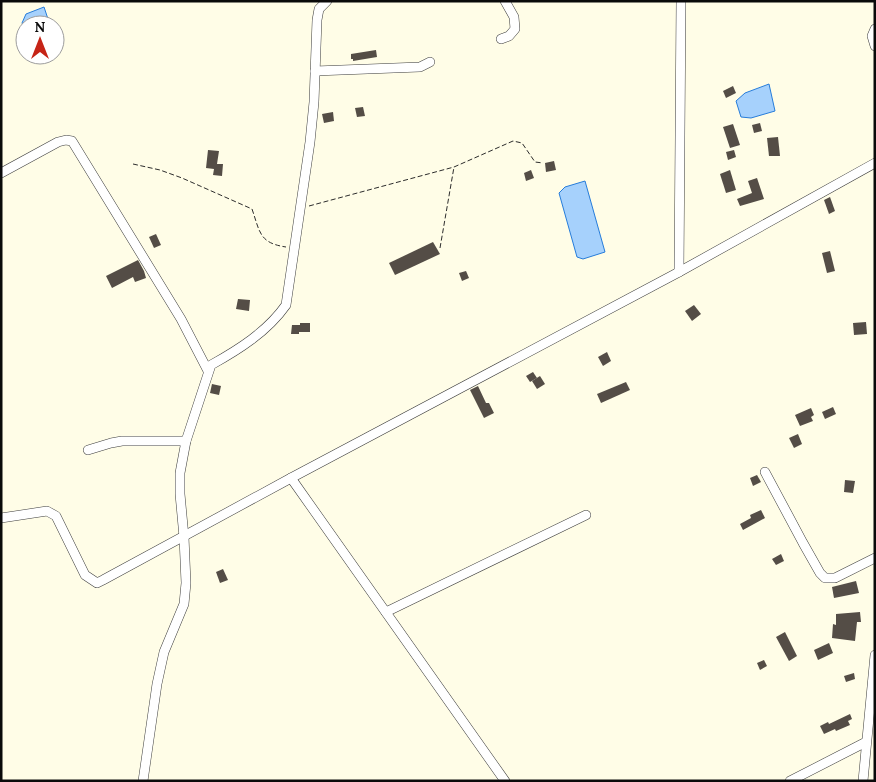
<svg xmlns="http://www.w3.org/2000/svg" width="876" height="782" viewBox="0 0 876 782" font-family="Lora,serif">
<rect width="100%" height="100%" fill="#fffde7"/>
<g fill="#a6d1fc" stroke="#267cda">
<path d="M 44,7 L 50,25 L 25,25 L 25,30 L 22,23 L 26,14 Z"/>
<path d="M 769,84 L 775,111 L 751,118 L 741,117 L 736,101 L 745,93 Z"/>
<path d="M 585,181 L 605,252 L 583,259 L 577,257 L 559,193 L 565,187 Z"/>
</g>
<g fill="#544d46">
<path d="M 376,50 L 377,57 L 353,61 L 353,59 L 351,59 L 351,54 Z"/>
<path d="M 733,86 L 736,93 L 726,98 L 723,91 Z"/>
<path d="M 363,107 L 365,116 L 357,117 L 355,108 Z"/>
<path d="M 333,112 L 334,121 L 324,123 L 322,114 Z"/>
<path d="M 760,123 L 762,131 L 754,133 L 752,125 Z"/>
<path d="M 733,124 L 740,145 L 730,148 L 723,127 Z"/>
<path d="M 778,137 L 780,156 L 769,156 L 767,138 Z"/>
<path d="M 208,150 L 219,151 L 217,164 L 223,164 L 222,176 L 213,175 L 214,169 L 206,168 Z"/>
<path d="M 734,150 L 736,157 L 728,160 L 726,152 Z"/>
<path d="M 554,161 L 556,170 L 546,172 L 545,163 Z"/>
<path d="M 531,170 L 534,178 L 526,181 L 524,173 Z"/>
<path d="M 730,170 L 736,190 L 726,193 L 720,174 Z"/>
<path d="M 757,178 L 764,199 L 740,206 L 737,199 L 752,193 L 748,181 Z"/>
<path d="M 830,197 L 835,211 L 829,214 L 824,200 Z"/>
<path d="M 156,234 L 161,245 L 154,248 L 149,237 Z"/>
<path d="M 433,242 L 440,254 L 395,275 L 389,263 Z"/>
<path d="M 830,251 L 835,271 L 827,273 L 822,253 Z"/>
<path d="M 138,260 L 144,271 L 146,278 L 135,282 L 133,277 L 112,288 L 106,276 Z"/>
<path d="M 466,271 L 469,278 L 462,281 L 459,273 Z"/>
<path d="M 238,299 L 250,300 L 249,311 L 236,309 Z"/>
<path d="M 694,305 L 701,314 L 692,321 L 685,311 Z"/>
<path d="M 866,322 L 867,334 L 854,335 L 853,323 Z"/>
<path d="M 300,323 L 310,323 L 310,332 L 299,332 L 299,334 L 291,334 L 292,325 L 300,325 Z"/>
<path d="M 607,352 L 611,361 L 603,366 L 598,357 Z"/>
<path d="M 533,372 L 537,378 L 530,382 L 526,376 Z"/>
<path d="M 540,376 L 545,384 L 537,389 L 532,381 Z"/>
<path d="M 626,382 L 630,390 L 601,403 L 597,394 Z"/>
<path d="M 212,384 L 221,386 L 219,395 L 210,393 Z"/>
<path d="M 478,386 L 486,403 L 489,403 L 494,413 L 484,418 L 470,390 Z"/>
<path d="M 833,407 L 836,414 L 825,419 L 822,412 Z"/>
<path d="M 811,408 L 814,415 L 811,417 L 813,421 L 800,426 L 795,415 Z"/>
<path d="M 798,434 L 802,444 L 794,448 L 789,438 Z"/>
<path d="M 757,475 L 761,482 L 753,486 L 750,478 Z"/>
<path d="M 845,480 L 855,481 L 853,493 L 844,492 Z"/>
<path d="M 761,510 L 765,518 L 743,530 L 740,524 L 751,518 L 750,515 Z"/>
<path d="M 781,554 L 784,561 L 776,565 L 772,559 Z"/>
<path d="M 223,569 L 228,580 L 220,583 L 216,572 Z"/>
<path d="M 856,581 L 859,593 L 834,598 L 832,587 Z"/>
<path d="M 860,612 L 861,622 L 857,622 L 855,641 L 832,638 L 833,624 L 836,625 L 836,614 Z"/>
<path d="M 785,632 L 797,656 L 789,661 L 776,637 Z"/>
<path d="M 829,643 L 833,653 L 818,660 L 814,650 Z"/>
<path d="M 764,660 L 767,666 L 760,670 L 757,663 Z"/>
<path d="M 854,673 L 855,679 L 846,682 L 844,676 Z"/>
<path d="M 850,714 L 852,719 L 848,721 L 850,725 L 836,731 L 835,729 L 824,734 L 820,726 L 828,722 L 829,724 Z"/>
</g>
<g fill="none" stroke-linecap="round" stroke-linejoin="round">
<g stroke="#3d3d3d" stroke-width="10">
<g id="minor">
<path d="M 875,29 L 872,36 L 875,46"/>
<path d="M 501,39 L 509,36 L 515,29 L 514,17 L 505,1"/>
<path d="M 315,71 L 420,67 L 430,62"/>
<path d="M 1,173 L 58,142 L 66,140 L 72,141 L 181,319 L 208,371"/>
<path d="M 679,272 L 681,1"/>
<path d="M 88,450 L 111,443 L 122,441 L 186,441"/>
<path d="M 765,472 L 803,543 L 820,573 L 825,578 L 835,578 L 875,558"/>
<path d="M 291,478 L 505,781"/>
<path d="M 1,518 L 47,511 L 56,516 L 85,575 L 97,583 L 103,580 L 291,478 L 679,272 L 875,163"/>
<path d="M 386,612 L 586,515"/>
<path d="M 143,781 L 157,684 L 164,652 L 184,604 L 186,583 L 184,537 L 180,494 L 180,473 L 186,441 L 211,365 C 238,350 267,332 286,305 L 310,142 L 314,102 L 317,20 L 319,9 L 327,1"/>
<path d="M 790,781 L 866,742"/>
<path d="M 863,781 L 875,655"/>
</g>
</g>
<g stroke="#2c2c2c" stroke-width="1" stroke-dasharray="5 2.5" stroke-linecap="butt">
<path d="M 133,164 L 160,170 L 182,178 L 252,209 C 260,232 259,243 286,247"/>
<path d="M 309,206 L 454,167 L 513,141 L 522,143 L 535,162 L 543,163"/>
<path d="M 440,248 L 454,167"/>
</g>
<use href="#minor" stroke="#fff" stroke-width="9"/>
</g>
<rect width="876" height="782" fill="none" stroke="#0a0a0a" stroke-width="5"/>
<g transform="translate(40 40)"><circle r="24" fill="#ffffff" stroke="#9d9d9d"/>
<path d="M0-4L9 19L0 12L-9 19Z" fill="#c62416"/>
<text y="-8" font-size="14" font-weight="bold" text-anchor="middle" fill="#0a0a0a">N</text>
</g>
</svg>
